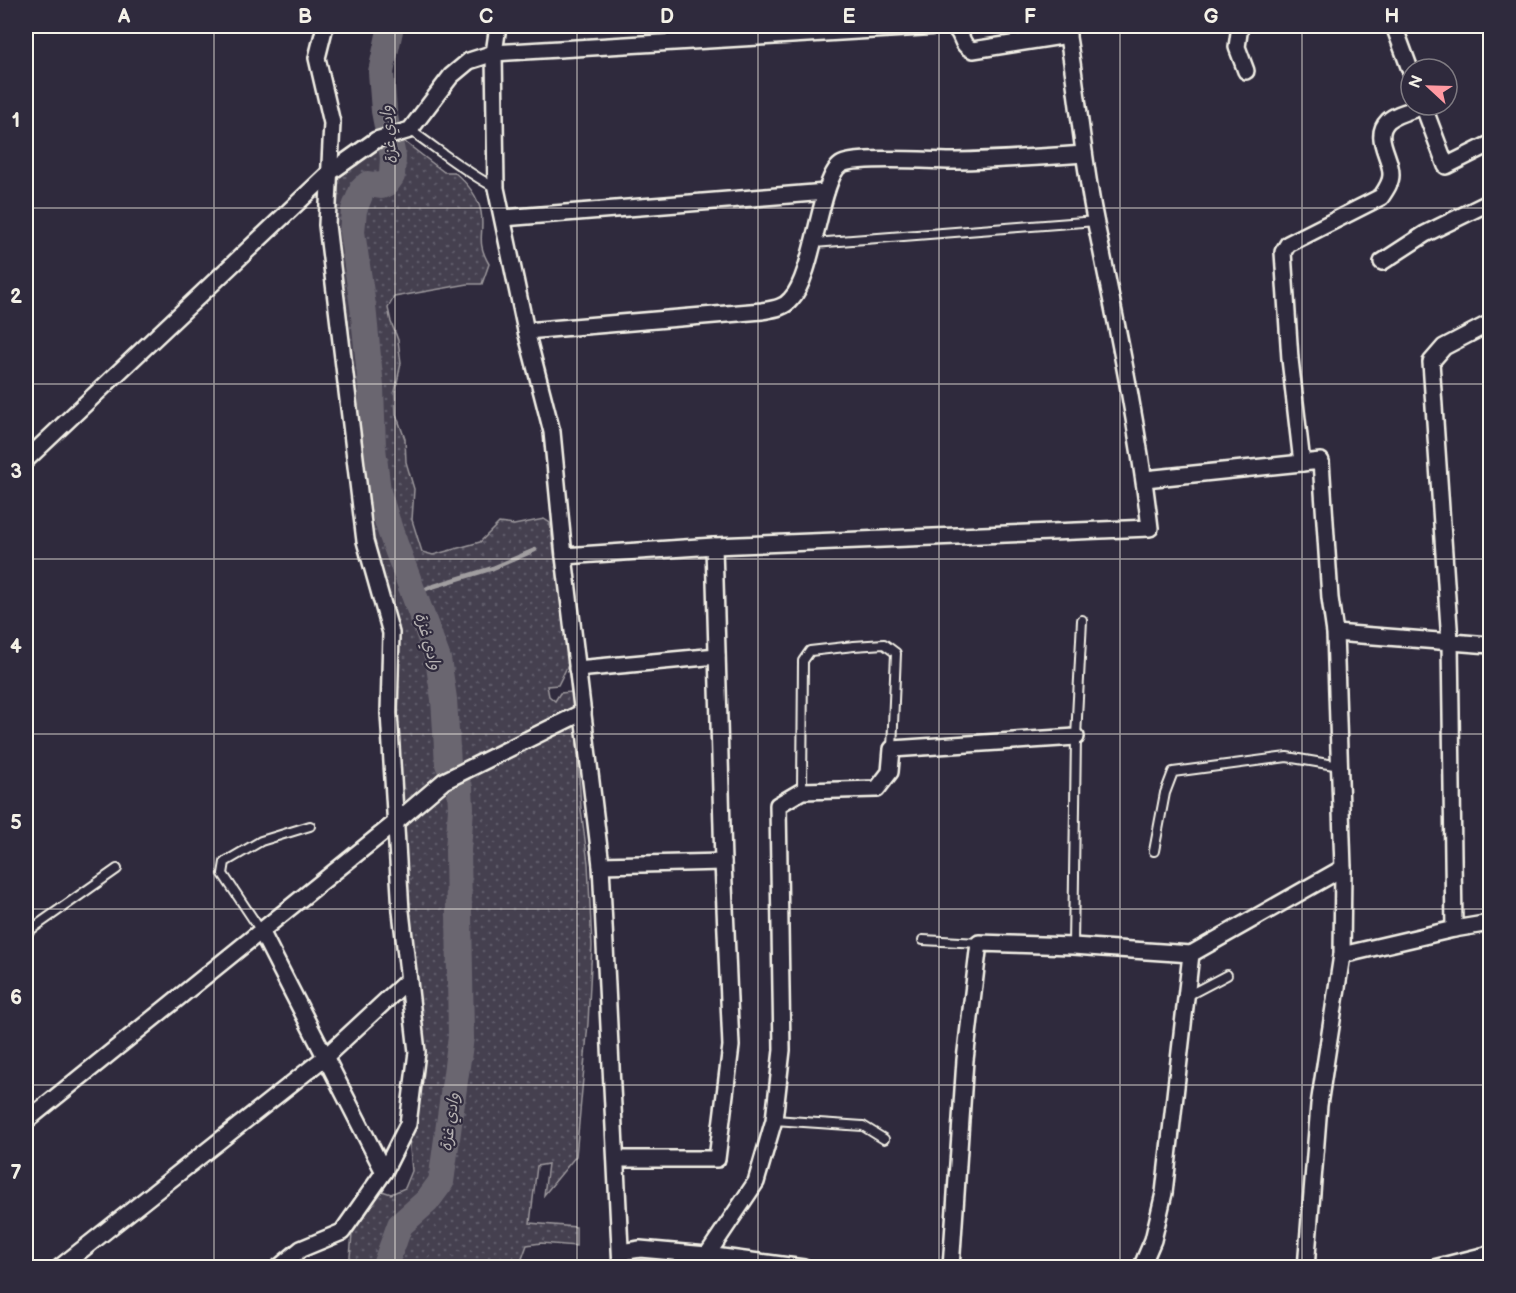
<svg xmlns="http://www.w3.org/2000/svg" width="1516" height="1293" viewBox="0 0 1516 1293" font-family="'Balsamiq Sans','Playpen Sans Arabic',sans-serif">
<defs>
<pattern id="grass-dots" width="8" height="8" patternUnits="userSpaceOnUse" patternTransform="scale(1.5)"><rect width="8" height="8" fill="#454050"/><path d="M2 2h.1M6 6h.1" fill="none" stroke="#605c69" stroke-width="1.8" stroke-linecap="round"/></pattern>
</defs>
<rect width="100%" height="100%" fill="#2f2a3d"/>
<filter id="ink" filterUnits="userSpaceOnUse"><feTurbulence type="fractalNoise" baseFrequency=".0167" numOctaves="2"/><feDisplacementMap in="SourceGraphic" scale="12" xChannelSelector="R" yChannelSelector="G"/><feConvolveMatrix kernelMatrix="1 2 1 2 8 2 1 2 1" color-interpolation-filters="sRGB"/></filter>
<g filter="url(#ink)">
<g fill="url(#grass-dots)" stroke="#9c989c" stroke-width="1.5">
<path d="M 401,139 L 444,172 L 454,172 C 466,182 478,196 481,212 C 485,234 475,240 489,264 L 482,284 L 468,284 L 394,297 L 388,308 L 391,322 L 398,340 L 401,363 L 395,392 L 396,414 L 405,439 L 406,462 L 414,489 L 412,520 L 422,552 L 433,555 L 480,542 L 499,523 L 514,525 L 544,519 L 550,523 L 569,663 L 558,685 L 547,686 L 549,696 L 555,701 L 560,693 L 572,692 L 573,708 L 438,774 L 402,807 L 396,715 L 397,632 L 373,543 L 364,483 L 348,323 L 335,227 L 336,178 L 376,148 Z"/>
<path d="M 576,725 L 581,809 L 588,863 L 592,946 L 588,1023 L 576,1156 L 544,1195 L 548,1164 L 537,1166 L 530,1223 L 576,1227 L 576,1246 L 541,1243 L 527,1245 L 519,1267 L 349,1268 L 352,1234 L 382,1191 L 391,1194 L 405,1188 L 412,1171 L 409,1136 L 413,977 L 402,825 L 448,787 Z"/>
</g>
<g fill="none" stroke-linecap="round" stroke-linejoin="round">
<path stroke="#a19ea0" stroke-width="4.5" d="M 414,595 L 428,588 L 493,568 L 535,550"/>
<path stroke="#6a6670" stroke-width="26" d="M 384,1268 L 400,1225 L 427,1201 L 441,1182 L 461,1037 L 458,850 L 461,808 L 460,788 L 448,764 L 444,699 L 438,659 L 391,533 L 378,492 L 373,448 L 371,387 L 363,306 L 352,232 L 354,210 L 362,190 L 368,184 L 381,186 L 387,183 L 392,176 L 393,157 L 384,111 L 381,72 L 391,26"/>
<g stroke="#f4f1e8" stroke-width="12">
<g id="lane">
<path d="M 410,130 C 439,150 465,172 496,188"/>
<path d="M 814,243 L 1096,221"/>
<path d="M 802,791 L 803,661 L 810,651 L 854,646 L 884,644 L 896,653 L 892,749"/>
<path d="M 1154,851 L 1165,793 L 1173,772 L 1287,757 L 1340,766"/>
<path d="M 261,931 L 223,874 L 225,862 L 261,841 L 310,826"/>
<path d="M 26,933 L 117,869"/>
<path d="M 923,940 L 979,943"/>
<path d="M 1073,946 L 1076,737 L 1082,620"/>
<path d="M 1187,996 L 1227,975"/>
<path d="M 774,1120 L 863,1126 L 884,1139"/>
</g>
</g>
<g stroke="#f4f1e8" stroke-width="20">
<g id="street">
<path d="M 498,26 L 494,53 L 496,188 L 526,331 L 552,432 L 564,556 L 601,865 L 621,1268"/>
<path d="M 950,26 C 966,32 957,44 973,50 L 1068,35"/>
<path d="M 1240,26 L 1237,47 L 1246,71"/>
<path d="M 1394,26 L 1411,72"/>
<path d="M 1423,105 L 1446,166 L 1490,144"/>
<path d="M 503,218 L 826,192"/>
<path d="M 1382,262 L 1425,234 L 1490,202"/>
<path d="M 526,331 L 762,311 C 773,309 784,308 791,299 C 815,274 820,174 842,164 C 860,156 933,161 956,161 C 999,160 1042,157 1084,154"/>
<path d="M 26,460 L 328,174 L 376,140 L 410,130 L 451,76 L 469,61 L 494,53 L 939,26"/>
<path d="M 1302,463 L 1290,359 L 1283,252 L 1288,244 L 1381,197 C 1385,191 1391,183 1391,175 C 1392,157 1372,137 1388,121 C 1396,113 1414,110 1424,106"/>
<path d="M 1145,479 L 1321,461 L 1330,598 L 1335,633 L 1343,868 L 1342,955 L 1319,1105 L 1306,1268"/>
<path d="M 564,556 L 714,546 L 1150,528 C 1138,424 1116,322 1095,219 C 1082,155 1078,90 1066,26"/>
<path d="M 1335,633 L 1490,645"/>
<path d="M 577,669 L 717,656"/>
<path d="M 601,865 L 723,862"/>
<path d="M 1454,929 L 1450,642 L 1431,362 L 1444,347 L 1490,323"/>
<path d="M 261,931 L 384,1172"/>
<path d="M 1342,955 L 1454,929 L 1490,923"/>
<path d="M 26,1121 L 396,822 L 444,781 L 583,712"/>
<path d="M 616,1159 L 717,1159 L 731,1046 L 723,862 L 714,546"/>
<path d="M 621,1252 L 640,1249 L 707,1255 L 756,1182 L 774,1120 L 782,1050 L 778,805 L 802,791 L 877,789 L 890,772 L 892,749 L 1076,737"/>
<path d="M 707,1255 L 804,1268"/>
<path d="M 59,1268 L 324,1058 L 408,980"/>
<path d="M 278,1268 L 301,1249 L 342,1232 L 384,1172 L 408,1124 L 417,1052 L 401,911 L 389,713 L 391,633 L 365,541 L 327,225 L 332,123 L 317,58 L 325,26"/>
<path d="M 951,1268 L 965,1060 L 979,943 L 1073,946 L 1191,954 L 1343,868"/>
<path d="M 1141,1268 L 1153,1240 L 1164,1193 L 1191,954"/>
<path d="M 1434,1268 L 1490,1254"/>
</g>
</g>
<use href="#lane" stroke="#2f2a3d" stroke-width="8"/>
<use href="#street" stroke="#2f2a3d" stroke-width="15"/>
</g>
</g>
<path fill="none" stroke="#f4f1e8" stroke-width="1.5" stroke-opacity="0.55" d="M 214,26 L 214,1268M 395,26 L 395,1268M 577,26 L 577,1268M 758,26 L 758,1268M 939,26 L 939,1268M 1120,26 L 1120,1268M 1302,26 L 1302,1268M 26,208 L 1490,208M 26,384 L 1490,384M 26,559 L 1490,559M 26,734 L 1490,734M 26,909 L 1490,909M 26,1085 L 1490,1085"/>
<g text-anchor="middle" stroke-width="4.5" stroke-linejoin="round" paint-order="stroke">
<g font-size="16" font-style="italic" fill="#b6b2b2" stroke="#2f2a3d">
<text transform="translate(388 135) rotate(-96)" y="6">وادي غزة</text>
<text transform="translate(429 641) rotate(74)" y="6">وادي غزة</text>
<text transform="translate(449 1122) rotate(-82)" y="6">وادي غزة</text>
</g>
</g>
<rect width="1516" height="1293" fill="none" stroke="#2f2a3d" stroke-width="66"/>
<g transform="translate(1429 87) rotate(292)"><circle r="28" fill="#2f2a3d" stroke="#7e7a81" stroke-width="1.5"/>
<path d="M0-4.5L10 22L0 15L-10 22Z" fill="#ff9aa2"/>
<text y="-9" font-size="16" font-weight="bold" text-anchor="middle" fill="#f4f1e8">N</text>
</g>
<rect x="33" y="33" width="1450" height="1227" fill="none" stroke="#f4f1e8" stroke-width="2"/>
<g font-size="20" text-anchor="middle" font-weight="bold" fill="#f4f1e8">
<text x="124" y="23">A</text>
<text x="305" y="23">B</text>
<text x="486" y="23">C</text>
<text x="667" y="23">D</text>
<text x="849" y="23">E</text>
<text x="1030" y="23">F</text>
<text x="1211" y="23">G</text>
<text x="1392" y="23">H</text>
<text x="16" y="127">1</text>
<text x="16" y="303">2</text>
<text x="16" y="478">3</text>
<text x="16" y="653">4</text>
<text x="16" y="829">5</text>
<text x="16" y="1004">6</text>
<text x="16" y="1179">7</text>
</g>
</svg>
